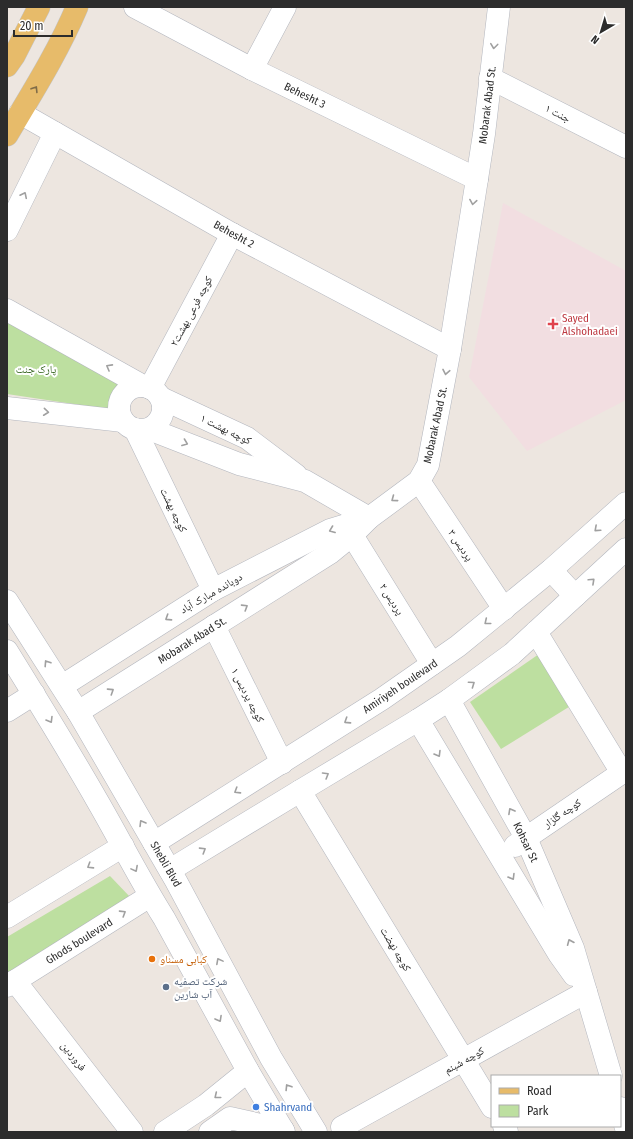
<svg xmlns="http://www.w3.org/2000/svg" width="633" height="1139" viewBox="0 0 633 1139" font-family="'Fira Sans Condensed','Noto Naskh Arabic',sans-serif">
<rect width="100%" height="100%" fill="#ede6e0"/>
<path fill="#f2dee1" d="M 503,203 L 626,271 L 626,400 L 527,451 L 469,377 Z"/>
<g fill="#bddfa0">
<path d="M 7,319 L 120,383 L 107,409 L 7,394 Z"/>
<path d="M 539,654 L 572,705 L 501,749 L 470,702 Z"/>
<path d="M 110,876 L 131,898 L 7,979 L 7,937 Z"/>
</g>
<g fill="none" stroke-linecap="round" stroke-linejoin="round">
<g stroke="#b3b6be" stroke-width="23">
<g id="minor">
<path d="M 135,7 L 252,69 L 477,179"/>
<path d="M 252,69 L 285,7"/>
<path d="M 490,78 L 626,147"/>
<path d="M 20,113 L 232,234 L 450,349"/>
<path d="M 7,230 L 55,133"/>
<path d="M 7,310 L 143,386"/>
<circle cx="141" cy="408" r="22"/>
<path d="M 150,388 L 232,234"/>
<path d="M 161,398 L 247,438 L 296,475"/>
<path d="M 7,408 L 123,421"/>
<path d="M 135,429 L 213,590"/>
<path d="M 149,429 L 239,464 L 305,481 L 369,518"/>
<path d="M 419,481 L 504,609"/>
<path d="M 352,535 L 432,664"/>
<path d="M 551,570 L 575,596"/>
<path d="M 7,601 L 78,712 L 176,881 L 271,1058 L 316,1132"/>
<path d="M 214,626 L 282,763"/>
<path d="M 536,632 L 622,773"/>
<path d="M 7,651 C 38,701 69,751 98,802 C 120,840 140,880 164,918 L 248,1071 L 284,1132"/>
<path d="M 62,686 L 213,590 L 330,530 L 366,519"/>
<path d="M 449,700 L 526,838 L 573,948 L 611,1076"/>
<path d="M 7,711 L 34,694"/>
<path d="M 78,712 L 330,553 L 352,535 L 369,518 L 419,481 L 428,465 L 450,349 L 477,179 L 484,134 L 499,7"/>
<path d="M 418,720 L 559,954 L 574,975"/>
<path d="M 300,791 L 492,1107"/>
<path d="M 154,843 L 382,699 L 458,646 L 551,570 L 626,503"/>
<path d="M 515,846 L 526,838 L 626,770"/>
<path d="M 170,870 L 300,791 L 418,720 L 449,700 L 512,654 L 626,549"/>
<path d="M 7,917 L 123,846"/>
<path d="M 15,981 L 132,1132"/>
<path d="M 7,986 L 150,896"/>
<path d="M 620,1108 L 626,1128"/>
<path d="M 504,1126 L 507,1132"/>
<path d="M 342,1127 L 586,992"/>
<path d="M 165,1132 L 206,1105 L 248,1071"/>
<path d="M 210,1132 L 230,1118 L 283,1130"/>
</g>
</g>
<g stroke="#c4c4c4" stroke-width="23">
<g id="major">
<path d="M 7,66 L 14,56 L 39,7"/>
<path d="M 7,135 C 32,93 58,52 77,7"/>
</g>
</g>
<use href="#minor" stroke="#fff" stroke-width="22"/>
<use href="#major" stroke="#e7bb6a" stroke-width="22"/>
</g>
<defs><path id="oneway-chevron" d="M-2-3.5L2.5 0L-2 3.5" fill="none" stroke-width="1.6" stroke-linecap="round" stroke-linejoin="round"/></defs>
<g stroke="#a0a0a0">
<use href="#oneway-chevron" transform="translate(494 46) rotate(97)"/>
<use href="#oneway-chevron" transform="translate(24 195) rotate(-64)"/>
<use href="#oneway-chevron" transform="translate(473 202) rotate(99)"/>
<use href="#oneway-chevron" transform="translate(109 367) rotate(-151)"/>
<use href="#oneway-chevron" transform="translate(446 372) rotate(101)"/>
<use href="#oneway-chevron" transform="translate(46 412) rotate(6)"/>
<use href="#oneway-chevron" transform="translate(185 443) rotate(21)"/>
<use href="#oneway-chevron" transform="translate(394 499) rotate(143)"/>
<use href="#oneway-chevron" transform="translate(597 529) rotate(138)"/>
<use href="#oneway-chevron" transform="translate(332 530) rotate(159)"/>
<use href="#oneway-chevron" transform="translate(592 581) rotate(-43)"/>
<use href="#oneway-chevron" transform="translate(245 607) rotate(-32)"/>
<use href="#oneway-chevron" transform="translate(168 618) rotate(147)"/>
<use href="#oneway-chevron" transform="translate(487 622) rotate(141)"/>
<use href="#oneway-chevron" transform="translate(47 663) rotate(-123)"/>
<use href="#oneway-chevron" transform="translate(472 684) rotate(-35)"/>
<use href="#oneway-chevron" transform="translate(111 691) rotate(-33)"/>
<use href="#oneway-chevron" transform="translate(50 720) rotate(59)"/>
<use href="#oneway-chevron" transform="translate(347 721) rotate(147)"/>
<use href="#oneway-chevron" transform="translate(438 754) rotate(59)"/>
<use href="#oneway-chevron" transform="translate(326 775) rotate(-31)"/>
<use href="#oneway-chevron" transform="translate(237 791) rotate(148)"/>
<use href="#oneway-chevron" transform="translate(511 811) rotate(-119)"/>
<use href="#oneway-chevron" transform="translate(142 823) rotate(-121)"/>
<use href="#oneway-chevron" transform="translate(203 850) rotate(-32)"/>
<use href="#oneway-chevron" transform="translate(90 866) rotate(148)"/>
<use href="#oneway-chevron" transform="translate(135 869) rotate(62)"/>
<use href="#oneway-chevron" transform="translate(512 877) rotate(59)"/>
<use href="#oneway-chevron" transform="translate(123 913) rotate(-32)"/>
<use href="#oneway-chevron" transform="translate(570 942) rotate(-113)"/>
<use href="#oneway-chevron" transform="translate(219 961) rotate(-118)"/>
<use href="#oneway-chevron" transform="translate(219 1019) rotate(61)"/>
<use href="#oneway-chevron" transform="translate(288 1087) rotate(-122)"/>
<use href="#oneway-chevron" transform="translate(217 1096) rotate(141)"/>
</g>
<use stroke="#806c48" href="#oneway-chevron" transform="translate(35 89) rotate(-58)"/>
<path fill="#e0444e" stroke="#fff" stroke-width="1.5" d="M551 318h4v4h4v4h-4v4h-4v-4h-4v-4h4z"/>
<circle fill="#e8710a" stroke="#fff" stroke-width="1.5" cx="152" cy="959" r="4"/>
<circle fill="#5c6f8a" stroke="#fff" stroke-width="1.5" cx="166" cy="987" r="4"/>
<circle fill="#3f7fe0" stroke="#fff" stroke-width="1.5" cx="256" cy="1107" r="4"/>
<g text-anchor="middle" stroke-width="4" stroke-linejoin="round" paint-order="stroke">
<g font-size="11" fill="#2c2c2c" stroke="#fff">
<text transform="translate(305 95) rotate(26)" y="4">Behesht 3</text>
<text transform="translate(487 105) rotate(-83)" y="4">Mobarak Abad St.</text>
<text transform="translate(558 113) rotate(27)" y="4">جنت ۱</text>
<text transform="translate(234 234) rotate(29)" y="4">Behesht 2</text>
<text transform="translate(191 311) rotate(-62)" y="4">کوچه فرعی بهشت۲</text>
<text transform="translate(435 425) rotate(-78)" y="4">Mobarak Abad St.</text>
<text transform="translate(226 429) rotate(26)" y="4">کوچه بهشت ۱</text>
<text transform="translate(174 510) rotate(64)" y="4">کوچه بهشت</text>
<text transform="translate(461 545) rotate(56)" y="4">پردیس ۳</text>
<text transform="translate(211 593) rotate(-30)" y="4">دوبانده مبارک آباد</text>
<text transform="translate(392 599) rotate(58)" y="4">پردیس ۲</text>
<text transform="translate(192 640) rotate(-32)" y="4">Mobarak Abad St.</text>
<text transform="translate(400 686) rotate(-34)" y="4">Amiriyeh boulevard</text>
<text transform="translate(248 695) rotate(63)" y="4">کوچه پردیس ۱</text>
<text transform="translate(562 813) rotate(-34)" y="4">کوچه گلزار</text>
<text transform="translate(526 842) rotate(64)" y="4">Kohsar St</text>
<text transform="translate(166 864) rotate(60)" y="4">Shebli Blvd</text>
<text transform="translate(79 941) rotate(-32)" y="4">Ghods boulevard</text>
<text transform="translate(396 949) rotate(59)" y="4">کوچه نهضت</text>
<text transform="translate(74 1056) rotate(52)" y="4">فروردین</text>
<text transform="translate(464 1060) rotate(-29)" y="4">کوچه شبنم</text>
</g>
<g font-size="11" fill="#be3a42" stroke="#fff" text-anchor="start">
<text x="562" y="322">Sayed<tspan x="562" dy="13">Alshohadaei</tspan></text>
</g>
<g font-size="11" fill="#376520" stroke="#fff">
<text x="36" y="373">پارک جنت</text>
</g>
<g font-size="11" fill="#c56008" stroke="#fff" text-anchor="start">
<text x="160" y="963">کبابی مسناو</text>
</g>
<g font-size="11" fill="#4e5e75" stroke="#fff" text-anchor="start">
<text x="174" y="985">شرکت تصفیه<tspan x="174" dy="13">آب شارین</tspan></text>
</g>
<g font-size="11" fill="#366cbe" stroke="#fff" text-anchor="start">
<text x="264" y="1111">Shahrvand</text>
</g>
</g>
<rect width="633" height="1139" fill="none" stroke="#2c2c2c" stroke-width="16"/>
<rect x="491" y="1075" width="130" height="52" fill="#ffffff" stroke="#ababab"/>
<rect x="499" y="1088" width="20" height="6" fill="#e7bb6a" stroke="#ababab"/>
<text x="527" y="1095" font-size="12" fill="#2c2c2c">Road</text>
<rect x="499" y="1105" width="20" height="12" fill="#bddfa0" stroke="#ababab"/>
<text x="527" y="1115" font-size="12" fill="#2c2c2c">Park</text>
<g transform="translate(601 32) rotate(218)" stroke="#ffffff" stroke-width="3" paint-order="stroke">
<path d="M0-3L7 15L0 10L-7 15Z" fill="#2c2c2c"/>
<text y="-6" font-size="11" font-weight="bold" text-anchor="middle" fill="#2c2c2c">N</text>
</g>
<path d="M14 30v6h58v-6" fill="none" stroke="#2c2c2c" stroke-width="2"/>
<text x="20" y="30" font-size="12" fill="#2c2c2c" stroke="#ffffff" stroke-width="3" paint-order="stroke">20 m</text>
</svg>
